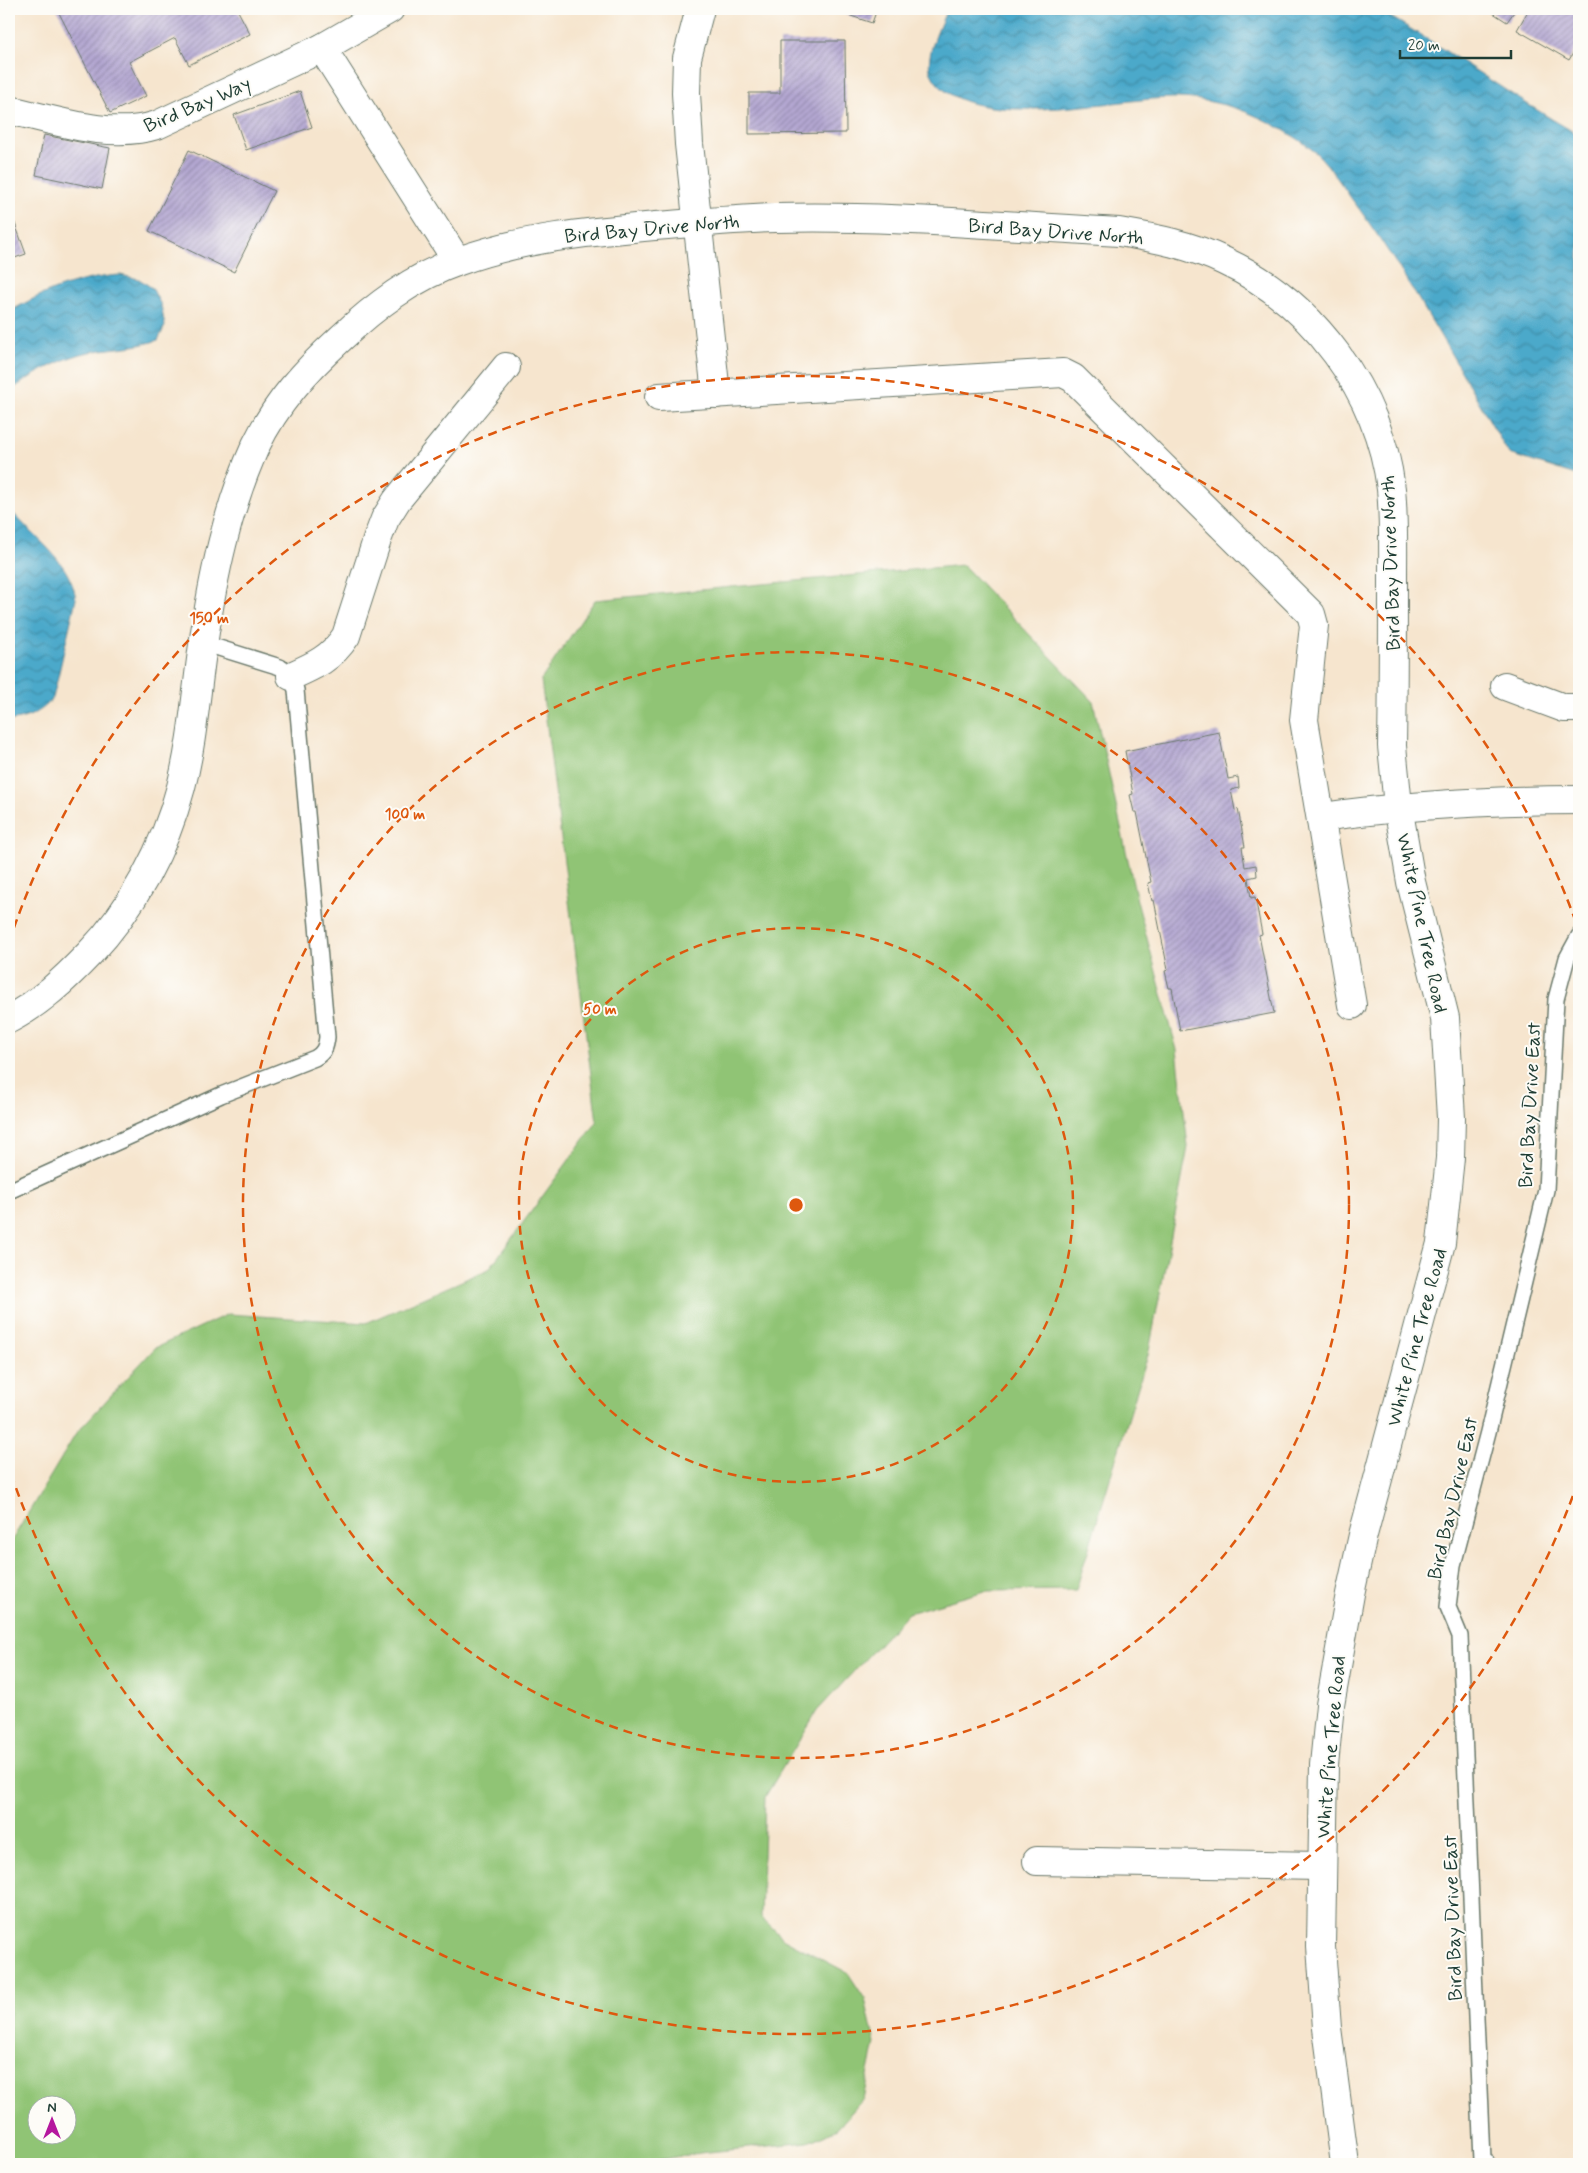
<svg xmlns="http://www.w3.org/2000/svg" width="1588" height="2173" viewBox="0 0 1588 2173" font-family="Mynerve,sans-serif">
<defs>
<pattern id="water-waves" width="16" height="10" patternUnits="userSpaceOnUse" patternTransform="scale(1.25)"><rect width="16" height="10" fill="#4ba9ca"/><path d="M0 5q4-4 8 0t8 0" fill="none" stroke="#3e8ba5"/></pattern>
<pattern id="building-hatch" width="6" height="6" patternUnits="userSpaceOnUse" patternTransform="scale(1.25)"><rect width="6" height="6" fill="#b4a7d2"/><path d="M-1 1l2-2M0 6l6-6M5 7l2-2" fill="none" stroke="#9289ab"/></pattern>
</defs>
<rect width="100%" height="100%" fill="#fdfcf7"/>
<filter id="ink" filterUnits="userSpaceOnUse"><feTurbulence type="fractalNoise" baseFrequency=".02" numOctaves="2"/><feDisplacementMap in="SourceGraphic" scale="10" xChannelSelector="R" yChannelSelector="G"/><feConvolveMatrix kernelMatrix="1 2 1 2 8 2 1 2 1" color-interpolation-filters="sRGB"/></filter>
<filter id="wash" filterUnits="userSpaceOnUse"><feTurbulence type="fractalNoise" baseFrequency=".0096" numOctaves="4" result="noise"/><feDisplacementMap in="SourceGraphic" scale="20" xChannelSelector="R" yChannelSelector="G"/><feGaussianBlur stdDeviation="1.12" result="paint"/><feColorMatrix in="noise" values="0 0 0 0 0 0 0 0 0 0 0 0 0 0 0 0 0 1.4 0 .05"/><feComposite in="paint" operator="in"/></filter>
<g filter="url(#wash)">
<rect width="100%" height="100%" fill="#f6e5ce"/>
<path fill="#90c475" stroke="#588054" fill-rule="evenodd" d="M 963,565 L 1093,701 L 1137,901 L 1177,1050 L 1188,1147 L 1149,1351 L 1076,1590 L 985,1591 L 908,1613 L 817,1711 L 765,1797 L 761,1917 L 784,1939 L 848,1973 L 865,1999 L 875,2043 L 863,2099 L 837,2129 L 808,2142 L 699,2153 L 635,2164 L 9,2164 L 9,1545 L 77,1432 L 155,1348 L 228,1314 L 366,1323 L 489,1269 L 597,1122 L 541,680 L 595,600 ZM 38,2106 L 68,2106 L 68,2136 L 38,2136 Z"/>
<g fill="url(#water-waves)" stroke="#35737f">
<path d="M 947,9 L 1377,9 C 1446,48 1510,96 1579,135 L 1579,476 L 1509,454 C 1461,372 1415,287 1360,210 C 1347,194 1336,174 1322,159 C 1303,138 1256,113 1228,106 C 1213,102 1194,98 1178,98 C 1122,96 959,137 931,73 C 924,57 941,24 947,9 Z"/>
<path d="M 120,275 L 139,279 L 152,288 L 161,305 L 165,326 L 158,340 C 133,349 107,347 81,354 C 57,361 29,376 9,392 L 9,312 C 44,291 79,278 120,275 Z"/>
<path d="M 9,508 C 33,538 70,559 76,599 L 53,698 C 41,713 28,718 9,721 Z"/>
</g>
<g id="blocks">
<g fill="url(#building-hatch)">
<path d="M 57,9 L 237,9 L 250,34 L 189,65 L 175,38 L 129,62 L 146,96 L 110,113 Z"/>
<path d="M 830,9 L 877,9 L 872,23 Z"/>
<path d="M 1487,9 L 1516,9 L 1507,22 Z"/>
<path d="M 1529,9 L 1579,9 L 1579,43 L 1569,60 L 1517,30 Z"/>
<path d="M 780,41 L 845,41 L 846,133 L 749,134 L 749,93 L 780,93 Z"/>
<path d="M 300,91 L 312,127 L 246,150 L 234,115 Z"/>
<path d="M 44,135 L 110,148 L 102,189 L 36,175 Z"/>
<path d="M 189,150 L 274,191 L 234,272 L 149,231 Z"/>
<path d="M 9,207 L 26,254 L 9,260 Z"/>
<path d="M 1219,732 L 1228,779 L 1238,777 L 1239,788 L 1231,790 L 1235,810 L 1238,809 L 1245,847 L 1242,847 L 1245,867 L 1256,865 L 1257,876 L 1248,878 L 1251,898 L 1255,897 L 1262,934 L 1259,935 L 1274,1013 L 1180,1031 L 1172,988 L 1169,988 L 1165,971 L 1168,970 L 1154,900 L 1152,901 L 1148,883 L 1151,882 L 1137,812 L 1134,812 L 1130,795 L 1133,794 L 1125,751 Z"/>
</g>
</g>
</g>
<g filter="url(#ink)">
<use href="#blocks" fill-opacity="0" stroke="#6a786a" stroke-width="1"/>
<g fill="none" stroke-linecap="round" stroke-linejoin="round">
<g stroke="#6a786a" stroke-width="18">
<g id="lane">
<path d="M 9,1191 L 221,1095 L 315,1058 C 324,1053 326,1047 327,1037 L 296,690 L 291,676 L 280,667 L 203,643"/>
<path d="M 1488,2164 L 1482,2160 L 1460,1636 L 1448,1607 L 1453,1565 L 1488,1432 L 1546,1190 L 1556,999 L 1567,958 L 1579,936"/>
</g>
</g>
<g stroke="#6a786a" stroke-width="30">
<g id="street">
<path d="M 700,9 L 687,58 L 686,93 L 689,144 L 716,394"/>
<path d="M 322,48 L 457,261"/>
<path d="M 9,110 C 56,120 109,140 157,125 L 322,48 L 390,9"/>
<path d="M 659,397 L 1063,373 L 1073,378 L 1311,614 L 1314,625 L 1304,720 L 1352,1005"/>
<path d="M 291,676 C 314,666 332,658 346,636 L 377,540 L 385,519 L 397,500 L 506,367"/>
<path d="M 1505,686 L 1564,708 L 1579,708"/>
<path d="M 1322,817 C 1408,805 1493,800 1579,800"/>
<path d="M 9,1019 C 40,1003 65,979 89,954 C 133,908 165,848 181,787 C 193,741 196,692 203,645 C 213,577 227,508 256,445 C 276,403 306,370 340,339 C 375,306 413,277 459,261 C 522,238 589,232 655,226 C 695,223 735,219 775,218 C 889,215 1004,226 1119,232 C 1155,238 1191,245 1224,261 C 1313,302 1379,391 1391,489 C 1394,519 1393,550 1393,580 C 1393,635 1393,691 1392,746 L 1398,806 L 1411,882 L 1445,1018 L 1451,1118 L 1450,1158 L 1441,1243 L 1363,1535 L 1350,1594 L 1330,1705 L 1324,1765 L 1321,1947 L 1327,2028 L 1345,2164"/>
<path d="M 1037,1861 L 1321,1866"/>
</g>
</g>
<use href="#lane" stroke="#fff" stroke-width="15"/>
<use href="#street" stroke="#fff" stroke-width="28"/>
</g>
</g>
<g fill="none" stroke="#de580e" stroke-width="2.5" stroke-dasharray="9 6">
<circle cx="796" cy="1205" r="277"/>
<circle cx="796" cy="1205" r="553"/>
<path d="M1578 1482A830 830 0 0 1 9 1468M9 942A830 830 0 0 1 1578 928"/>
</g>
<g text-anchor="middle" stroke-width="4" stroke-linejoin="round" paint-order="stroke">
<g font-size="20" fill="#1f3d34" stroke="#fdfcf7">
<text transform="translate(197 104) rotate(-23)" y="7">Bird Bay Way</text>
<text transform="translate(652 228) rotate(-5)" y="7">Bird Bay Drive North</text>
<text transform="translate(1056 231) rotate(4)" y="7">Bird Bay Drive North</text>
<text transform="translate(1390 563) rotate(-92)" y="7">Bird Bay Drive North</text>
<text transform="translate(1423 923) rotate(78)" y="7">White Pine Tree Road</text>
<text transform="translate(1529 1105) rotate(-87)" y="7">Bird Bay Drive East</text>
<text transform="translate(1416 1337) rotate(-75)" y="7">White Pine Tree Road</text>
<text transform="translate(1452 1498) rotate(-77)" y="7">Bird Bay Drive East</text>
<text transform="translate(1330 1747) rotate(-85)" y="7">White Pine Tree Road</text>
<text transform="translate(1452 1918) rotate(-92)" y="7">Bird Bay Drive East</text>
</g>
</g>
<circle cx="796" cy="1205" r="8" fill="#de580e" stroke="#fdfcf7" stroke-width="2.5"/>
<g font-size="15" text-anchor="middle" font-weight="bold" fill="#de580e" stroke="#fdfcf7" stroke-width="4" stroke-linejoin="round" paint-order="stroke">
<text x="209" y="623">150 m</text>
<text x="405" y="819">100 m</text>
<text x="600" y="1014">50 m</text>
</g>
<rect width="1588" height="2173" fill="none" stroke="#fdfcf7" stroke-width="30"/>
<g transform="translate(52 2120)"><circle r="24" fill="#fdfcf7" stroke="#a4b0a9"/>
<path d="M0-4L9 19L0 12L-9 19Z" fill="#b5179e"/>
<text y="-8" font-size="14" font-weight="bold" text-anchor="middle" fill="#1f3d34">N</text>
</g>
<path d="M1400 50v8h111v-8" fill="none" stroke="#1f3d34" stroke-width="2.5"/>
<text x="1408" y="50" font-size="15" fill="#1f3d34" stroke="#fdfcf7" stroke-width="4" paint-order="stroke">20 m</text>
</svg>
